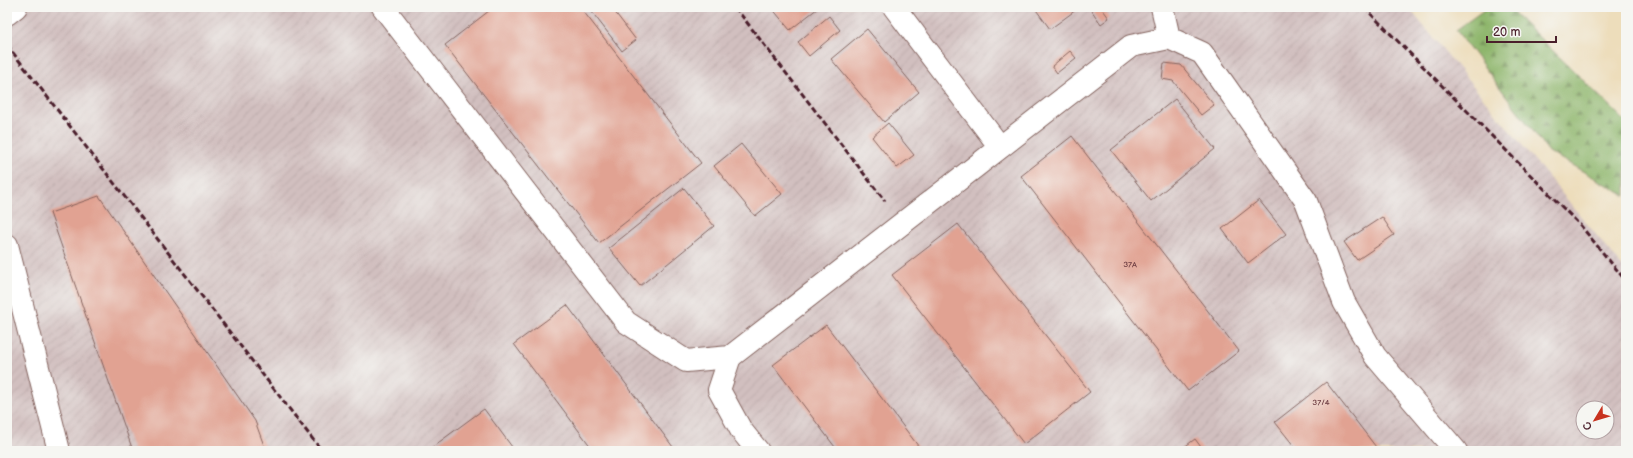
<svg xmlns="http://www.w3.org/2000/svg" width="1633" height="458" viewBox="0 0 1633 458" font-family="'Balsamiq Sans',sans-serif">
<defs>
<pattern id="industrial-furrows" width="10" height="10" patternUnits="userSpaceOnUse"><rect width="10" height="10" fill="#d1bfbf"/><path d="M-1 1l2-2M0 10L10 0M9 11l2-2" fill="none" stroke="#b5a4a4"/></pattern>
<pattern id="forest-firs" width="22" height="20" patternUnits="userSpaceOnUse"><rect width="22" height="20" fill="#8eb66c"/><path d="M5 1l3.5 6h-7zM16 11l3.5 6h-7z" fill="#769359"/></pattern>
</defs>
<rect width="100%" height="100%" fill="#f6f6f2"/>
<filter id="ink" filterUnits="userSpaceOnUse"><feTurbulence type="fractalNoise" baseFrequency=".025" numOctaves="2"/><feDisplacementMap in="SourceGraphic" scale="8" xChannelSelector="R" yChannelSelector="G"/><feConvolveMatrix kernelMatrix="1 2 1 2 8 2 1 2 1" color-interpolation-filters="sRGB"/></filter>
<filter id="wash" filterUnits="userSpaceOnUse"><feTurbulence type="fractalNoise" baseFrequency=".012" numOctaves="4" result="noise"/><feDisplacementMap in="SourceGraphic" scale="16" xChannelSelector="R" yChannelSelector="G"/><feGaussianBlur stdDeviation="0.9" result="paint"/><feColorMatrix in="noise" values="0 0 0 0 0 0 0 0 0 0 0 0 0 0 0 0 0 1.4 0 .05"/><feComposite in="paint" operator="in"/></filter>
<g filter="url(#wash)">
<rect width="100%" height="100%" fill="#edddbb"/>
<path fill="url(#industrial-furrows)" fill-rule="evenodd" d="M 7,7 L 1408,7 L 1626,271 L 1626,451 L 7,451 ZM 1583,408 L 1607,408 L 1607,432 L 1583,432 Z"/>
<path fill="url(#forest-firs)" stroke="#6c6a4c" d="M 1488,7 L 1508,7 L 1626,122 L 1626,196 L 1549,152 L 1456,30 Z"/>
<g id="blocks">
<g fill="#e1a292">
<path d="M 494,7 L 580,7 L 701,163 L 599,243 L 445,45 Z"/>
<path d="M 588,7 L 611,7 L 636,40 L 622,51 Z"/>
<path d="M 771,7 L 817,7 L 818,8 L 790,30 Z"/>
<path d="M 1034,7 L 1080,7 L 1050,29 Z"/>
<path d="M 1089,7 L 1101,7 L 1109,18 L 1101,24 Z"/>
<path d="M 829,16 L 840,30 L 809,56 L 798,42 Z"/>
<path d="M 867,29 L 919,92 L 884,122 L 831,59 Z"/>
<path d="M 1070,51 L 1076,58 L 1057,73 L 1052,66 Z"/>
<path d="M 1164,63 L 1181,65 L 1214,105 L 1201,115 L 1173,81 L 1162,79 Z"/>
<path d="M 1175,99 L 1215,149 L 1151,201 L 1111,150 Z"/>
<path d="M 888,123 L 914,155 L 897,168 L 872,137 Z"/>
<path d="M 1072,136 L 1239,351 L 1188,391 L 1021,176 Z"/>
<path d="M 741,144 L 782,194 L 755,216 L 714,166 Z"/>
<path d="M 684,188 L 714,226 L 640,286 L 609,248 Z"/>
<path d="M 99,196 L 255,421 L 266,451 L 133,451 L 50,213 Z"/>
<path d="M 1259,200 L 1286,234 L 1248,263 L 1222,229 Z"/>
<path d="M 1382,217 L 1394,235 L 1357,260 L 1344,242 Z"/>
<path d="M 958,224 L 1090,392 L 1024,444 L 892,275 Z"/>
<path d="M 567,305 L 676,451 L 594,451 L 514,344 Z"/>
<path d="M 826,325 L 922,451 L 838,451 L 773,365 Z"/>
<path d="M 1326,382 L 1379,451 L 1298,451 L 1275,422 Z"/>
<path d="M 484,409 L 515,451 L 427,451 Z"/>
<path d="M 1195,439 L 1204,451 L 1179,451 Z"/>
</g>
</g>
</g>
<g filter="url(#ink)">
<use href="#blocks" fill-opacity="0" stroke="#83625d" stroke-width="1"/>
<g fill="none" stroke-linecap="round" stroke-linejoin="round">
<g stroke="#83625d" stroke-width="24">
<g id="minor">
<path d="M 383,7 L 626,322 L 686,361 L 730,357 L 1131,46 L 1169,38 L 1202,53 L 1306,201 L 1344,302 L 1375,356 L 1456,451"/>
<path d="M 894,7 L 1000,147"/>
<path d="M 1162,7 L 1169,38"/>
<path d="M 7,14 L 16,7"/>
<path d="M 7,245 L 59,451"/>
<path d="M 730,357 L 719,390 L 741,430 L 758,451"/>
</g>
</g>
<use href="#minor" stroke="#fff" stroke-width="22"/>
<g stroke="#4a1f2b" stroke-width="3" stroke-dasharray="6 3" stroke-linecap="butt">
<path d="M 735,7 L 885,201"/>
<path d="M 1364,7 L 1581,226 L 1626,281"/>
<path d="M 7,45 L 322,451"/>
</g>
</g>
</g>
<g text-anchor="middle" stroke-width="3" stroke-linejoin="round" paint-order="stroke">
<g font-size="8" fill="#704045">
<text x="1130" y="267">37А</text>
<text x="1321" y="405">37/4</text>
</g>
</g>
<rect width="1633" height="458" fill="none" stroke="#f6f6f2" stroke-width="24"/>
<g transform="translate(1595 420) rotate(232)"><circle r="19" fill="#f6f6f2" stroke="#b1a0a2"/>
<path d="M0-3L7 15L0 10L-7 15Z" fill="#c8321e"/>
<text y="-6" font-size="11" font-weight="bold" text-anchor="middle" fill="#4a1f2b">С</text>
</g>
<path d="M1487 36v6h69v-6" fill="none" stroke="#4a1f2b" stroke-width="2"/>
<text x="1493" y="36" font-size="12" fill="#4a1f2b" stroke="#f6f6f2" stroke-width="3" paint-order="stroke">20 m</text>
</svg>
